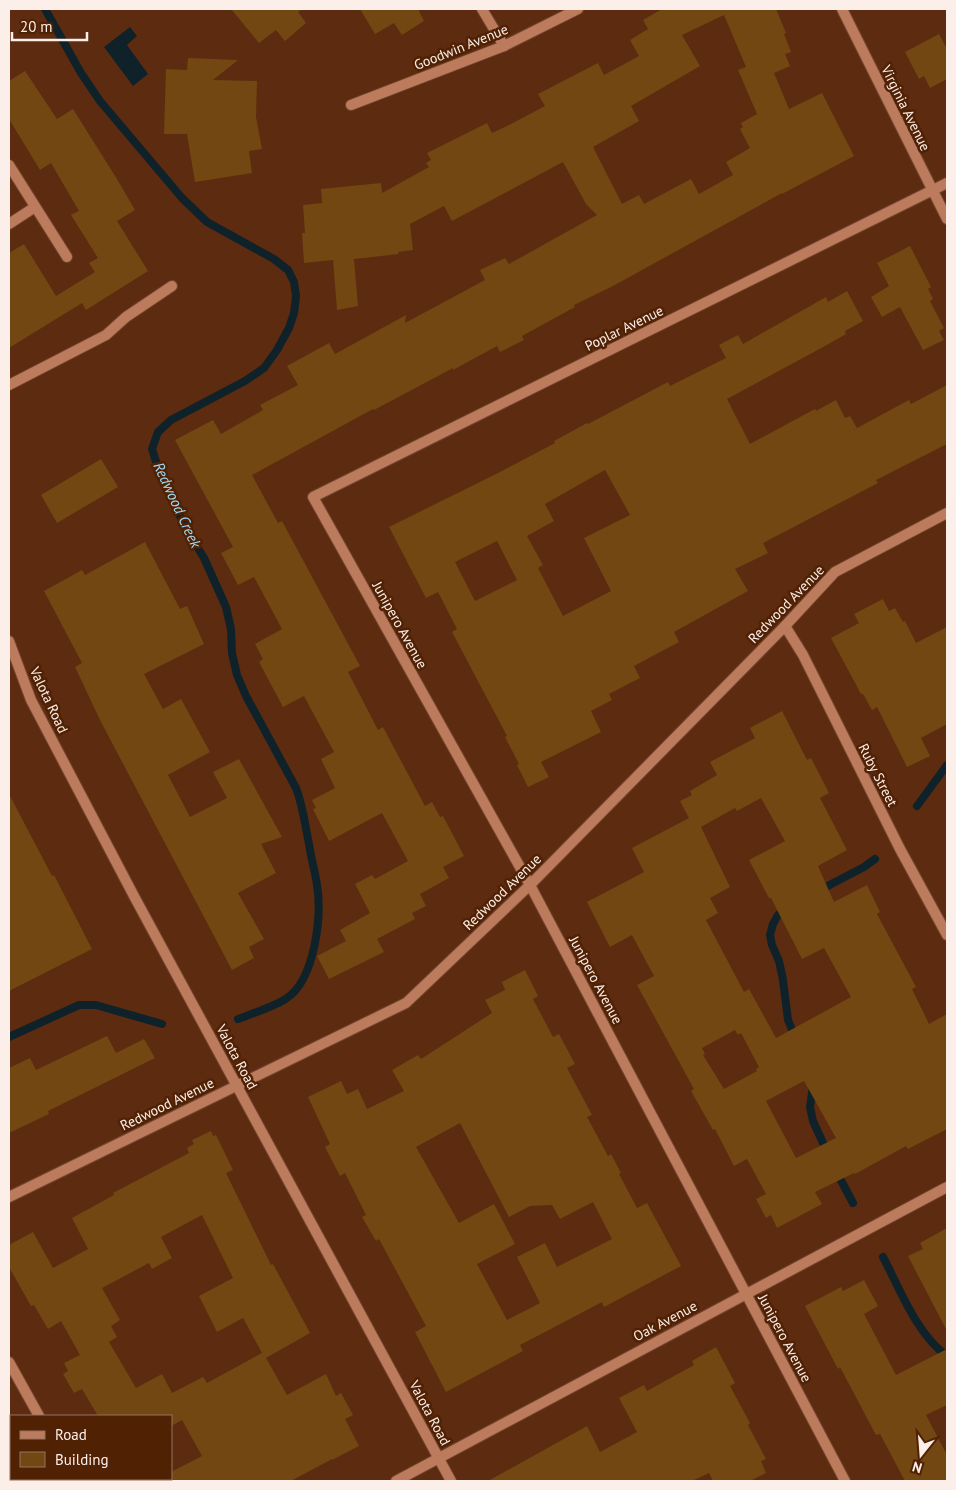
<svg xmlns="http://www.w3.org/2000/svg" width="956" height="1490" viewBox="0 0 956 1490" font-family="'PT Sans',sans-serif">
<rect width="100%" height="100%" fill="#5d2b10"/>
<path fill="#0f222a" d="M 130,27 L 137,36 L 127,45 L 148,74 L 133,86 L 104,47 Z"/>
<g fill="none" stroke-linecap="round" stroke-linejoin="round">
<g stroke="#0f222a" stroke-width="8">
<path d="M 45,9 L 81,73 L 100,101 L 182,198 L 207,222 L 274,259 L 288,270 L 294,282 L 296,296 L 294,313 L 289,328 L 277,350 L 264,368 L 245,381 L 171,420 L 158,432 L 152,449 L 161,477 L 188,532 L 204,558 L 226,607 L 231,629 L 232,653 L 237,675 L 246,696 L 296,788 C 303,806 305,825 309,844 C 311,858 315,871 317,885 C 322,916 315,979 287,998 C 276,1006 251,1014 238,1019"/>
<path d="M 917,806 L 947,765"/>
<path d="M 818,891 L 864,867 L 875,859"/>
<path d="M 786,908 L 778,915 L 773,924 L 770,935 L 772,945 L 779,961 L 783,980 L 788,1020 L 796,1039"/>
<path d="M 9,1037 L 79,1005 L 96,1005 L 162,1024"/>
<path d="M 813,1086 L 810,1107 L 813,1121 L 828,1154"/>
<path d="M 836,1171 L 853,1203"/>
<path d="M 883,1257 C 900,1289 917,1335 947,1356"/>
</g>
</g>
<g fill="#724712" fill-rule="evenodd">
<path d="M 231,9 L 302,9 L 298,12 L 306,23 L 285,41 L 276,30 L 259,43 Z"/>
<path d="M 360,9 L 418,9 L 424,21 L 402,35 L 394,23 L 375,34 Z"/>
<path d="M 662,9 L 776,9 L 786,33 L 784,34 L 791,52 L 785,54 L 790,66 L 774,73 L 789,109 L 822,93 L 854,156 L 782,194 L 782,193 L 613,286 L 574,305 L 575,307 L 522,336 L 524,340 L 500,352 L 497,346 L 453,370 L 453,368 L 374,410 L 373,409 L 252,475 L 278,523 L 282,521 L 360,666 L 348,672 L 378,730 L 383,727 L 425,806 L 432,802 L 440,817 L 443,816 L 464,856 L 443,867 L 449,878 L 420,894 L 426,906 L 412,913 L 415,919 L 377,939 L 384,952 L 329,979 L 317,956 L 346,941 L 340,930 L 370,913 L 355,884 L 372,875 L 375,879 L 408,861 L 382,813 L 329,841 L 313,809 L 316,808 L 312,800 L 335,788 L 321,759 L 334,752 L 304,696 L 283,707 L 259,662 L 263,659 L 255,644 L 282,629 L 254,577 L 238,585 L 221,553 L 233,547 L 175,440 L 213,420 L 221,434 L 263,410 L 260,405 L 298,385 L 287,366 L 329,343 L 335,354 L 406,315 L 405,323 L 485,280 L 480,270 L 505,258 L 509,264 L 597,215 L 586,204 L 563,162 L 452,221 L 444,206 L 410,224 L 413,250 L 398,252 L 399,254 L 354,259 L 358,306 L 337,310 L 333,260 L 304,263 L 302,233 L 305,233 L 303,205 L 322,203 L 321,189 L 381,183 L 382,193 L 429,167 L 426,163 L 431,160 L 427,153 L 487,123 L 492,133 L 511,124 L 545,106 L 538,94 L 598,63 L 604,75 L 639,56 L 630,40 L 648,29 L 643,20 ZM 724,15 L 746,67 L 738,70 L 757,114 L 741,123 L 743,127 L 740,129 L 750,148 L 726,162 L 733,175 L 699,194 L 691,179 L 644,204 L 639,195 L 622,204 L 593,147 L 639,121 L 631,106 L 700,66 L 682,35 Z"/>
<path d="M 939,34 L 947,49 L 947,79 L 930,88 L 924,76 L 919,79 L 905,52 Z"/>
<path d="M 188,58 L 238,60 L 213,80 L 257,81 L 256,117 L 262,149 L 249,151 L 252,173 L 195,182 L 187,134 L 164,134 L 166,69 L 187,70 Z"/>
<path d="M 25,71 L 57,119 L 73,109 L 117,179 L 135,210 L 117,221 L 148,271 L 86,310 L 82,303 L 9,348 L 9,253 L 24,244 L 56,296 L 95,272 L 89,263 L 98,258 L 71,215 L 79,211 L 51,163 L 40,170 L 9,119 L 9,81 Z"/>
<path d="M 910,246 L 931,287 L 928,289 L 933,299 L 930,301 L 944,328 L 939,331 L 944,340 L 923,350 L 900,307 L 882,317 L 871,297 L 889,286 L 877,263 Z"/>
<path d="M 847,291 L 863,321 L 845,331 L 846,334 L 825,346 L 727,399 L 750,444 L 815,409 L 816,411 L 836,400 L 845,418 L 850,416 L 857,428 L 909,400 L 911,404 L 947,385 L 947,444 L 876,480 L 878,483 L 763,543 L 768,553 L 735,569 L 748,591 L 674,632 L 679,642 L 634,666 L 640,678 L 609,694 L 612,700 L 591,711 L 601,732 L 541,762 L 549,777 L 528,787 L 517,765 L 519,764 L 505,737 L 507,736 L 452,632 L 457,629 L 438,592 L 426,598 L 389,527 L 500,472 L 555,443 L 554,441 L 587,423 L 588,424 L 668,382 L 670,386 L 726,358 L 719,345 L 738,335 L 743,344 L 826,297 L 828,302 ZM 605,470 L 630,515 L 584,538 L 611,591 L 563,616 L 538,568 L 543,565 L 527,536 L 554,521 L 545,504 ZM 497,541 L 517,580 L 475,601 L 455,562 Z"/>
<path d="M 101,459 L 118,487 L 57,523 L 41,495 Z"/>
<path d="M 145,542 L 180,609 L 187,606 L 204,644 L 144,674 L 163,709 L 181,699 L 210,752 L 168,775 L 190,817 L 227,798 L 213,772 L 239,759 L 282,837 L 261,844 L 276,873 L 238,893 L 264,939 L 249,947 L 254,958 L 232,970 L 101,722 L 75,667 L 82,663 L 44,591 L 82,570 L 85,575 Z"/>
<path d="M 883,599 L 889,611 L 895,608 L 903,622 L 905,621 L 916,643 L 947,627 L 947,724 L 921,738 L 930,756 L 907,767 L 877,707 L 872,710 L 863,694 L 861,694 L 831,638 L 859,623 L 854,614 Z"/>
<path d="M 782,711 L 807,760 L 811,758 L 829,793 L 820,798 L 847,850 L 818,866 L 834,902 L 867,885 L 880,912 L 877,914 L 916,987 L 912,989 L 929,1024 L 947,1014 L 947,1129 L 908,1149 L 906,1146 L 855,1174 L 854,1173 L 815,1192 L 822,1204 L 777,1228 L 771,1215 L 766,1218 L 756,1199 L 766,1194 L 747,1159 L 734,1166 L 715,1129 L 713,1130 L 691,1091 L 694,1089 L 637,985 L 654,976 L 632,935 L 610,947 L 587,902 L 644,872 L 632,848 L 689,818 L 680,801 L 692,795 L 690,791 L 717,775 L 710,762 L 755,738 L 750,728 ZM 761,798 L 785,841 L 749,860 L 769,898 L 771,898 L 802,959 L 824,948 L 851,997 L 776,1038 L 749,989 L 744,992 L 706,920 L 718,913 L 710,898 L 730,887 L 701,827 L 735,808 L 737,811 ZM 735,1030 L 738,1035 L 741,1033 L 759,1067 L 756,1069 L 757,1071 L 724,1089 L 703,1055 L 705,1054 L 702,1048 ZM 804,1081 L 836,1138 L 796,1158 L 766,1101 Z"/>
<path d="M 9,794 L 52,876 L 54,875 L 92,949 L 9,991 Z"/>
<path d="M 525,970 L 538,996 L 533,999 L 553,1037 L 559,1034 L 575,1064 L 567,1068 L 592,1115 L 587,1117 L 608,1156 L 611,1154 L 621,1173 L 619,1174 L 637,1208 L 647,1203 L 681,1266 L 604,1307 L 602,1302 L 545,1332 L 520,1345 L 523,1351 L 446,1392 L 415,1332 L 426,1326 L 379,1239 L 376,1241 L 362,1217 L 366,1215 L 345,1173 L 340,1176 L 325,1147 L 330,1144 L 308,1097 L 341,1081 L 347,1094 L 358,1089 L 367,1109 L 404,1091 L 392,1070 L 418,1055 L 421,1059 L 492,1013 L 485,1000 L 505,990 L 502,982 ZM 460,1123 L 509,1217 L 530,1206 L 552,1205 L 560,1219 L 593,1202 L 612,1239 L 557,1267 L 545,1243 L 517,1257 L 540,1303 L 507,1320 L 477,1264 L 515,1244 L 494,1204 L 459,1223 L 416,1147 Z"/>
<path d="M 107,1036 L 116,1053 L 144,1039 L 155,1058 L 48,1111 L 49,1114 L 9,1133 L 9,1068 L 30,1058 L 36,1070 Z"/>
<path d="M 211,1131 L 213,1136 L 216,1135 L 233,1170 L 226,1173 L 271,1265 L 273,1264 L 310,1333 L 266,1358 L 287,1395 L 326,1374 L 336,1396 L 341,1393 L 353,1415 L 345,1419 L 359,1446 L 332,1460 L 332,1459 L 291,1481 L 155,1481 L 160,1479 L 171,1479 L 171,1472 L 202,1456 L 182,1420 L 171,1426 L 171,1416 L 98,1416 L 82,1389 L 74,1393 L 63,1374 L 68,1371 L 64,1363 L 80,1355 L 61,1321 L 48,1329 L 34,1305 L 31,1306 L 9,1267 L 9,1245 L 33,1232 L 53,1268 L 88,1249 L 72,1218 L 114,1195 L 113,1193 L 189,1153 L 187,1148 L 194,1144 L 192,1140 ZM 202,1215 L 233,1278 L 199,1296 L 217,1332 L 243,1318 L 262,1353 L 207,1383 L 203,1377 L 172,1393 L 162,1374 L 136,1388 L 109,1342 L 117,1337 L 111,1326 L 120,1320 L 102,1288 L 149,1263 L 152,1269 L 172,1258 L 161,1237 Z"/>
<path d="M 947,1228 L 947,1331 L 908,1256 L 923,1249 L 920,1243 Z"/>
<path d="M 864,1280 L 878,1306 L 864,1314 L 896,1375 L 947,1349 L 947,1405 L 926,1415 L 947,1455 L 947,1481 L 905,1481 L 880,1434 L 876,1435 L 840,1367 L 838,1369 L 805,1306 L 841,1287 L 843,1291 Z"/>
<path d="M 716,1347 L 735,1383 L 730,1386 L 750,1423 L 748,1425 L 766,1459 L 761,1461 L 766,1473 L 750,1481 L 713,1481 L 709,1473 L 692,1481 L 488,1481 L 587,1426 L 600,1452 L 637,1432 L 619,1398 L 644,1385 L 647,1391 L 694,1365 L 692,1361 Z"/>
</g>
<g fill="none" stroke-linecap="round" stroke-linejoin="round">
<g stroke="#73462e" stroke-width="12">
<path id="service" d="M 9,385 L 106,335 L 126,317 L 172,286"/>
</g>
<g stroke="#73462e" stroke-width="12">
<g id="minor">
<path d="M 482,9 L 504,46"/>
<path d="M 842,9 L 947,219"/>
<path d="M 351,105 L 504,46 L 578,9"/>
<path d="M 9,165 L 67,257"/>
<path d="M 9,224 L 35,207"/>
<path d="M 785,626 L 803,655 L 900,849 L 947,935"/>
<path d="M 9,1197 L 406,1003 L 530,885 L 785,626 L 835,572 L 947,513"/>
<path d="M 9,1362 L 39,1416"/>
<path d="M 73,1479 L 74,1481"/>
<path d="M 396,1481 L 947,1187"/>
<path d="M 845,1481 L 530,885 L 313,497 L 947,183"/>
</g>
</g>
<g stroke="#73462e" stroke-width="12">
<path id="tertiary" d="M 9,641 L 31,700 L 135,898 L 451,1481"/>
</g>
<use href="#service" stroke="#bc7b5c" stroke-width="10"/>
<use href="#minor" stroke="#bc7b5c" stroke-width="10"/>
<use href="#tertiary" stroke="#bc7b5c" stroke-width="10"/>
</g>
<g text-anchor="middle" stroke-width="5" stroke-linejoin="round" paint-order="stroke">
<g font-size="14" fill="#fcefe9" stroke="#512104">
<text transform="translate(461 47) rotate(-22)" y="5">Goodwin Avenue</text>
<text transform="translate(906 108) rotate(64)" y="5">Virginia Avenue</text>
<text transform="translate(624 328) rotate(-26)" y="5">Poplar Avenue</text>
<text transform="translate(786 604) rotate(-46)" y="5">Redwood Avenue</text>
<text transform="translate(400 625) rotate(61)" y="5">Junipero Avenue</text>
<text transform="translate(49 700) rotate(65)" y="5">Valota Road</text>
<text transform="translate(878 775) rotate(63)" y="5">Ruby Street</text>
<text transform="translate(502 892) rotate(-44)" y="5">Redwood Avenue</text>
<text transform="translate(596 980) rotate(62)" y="5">Junipero Avenue</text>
<text transform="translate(237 1057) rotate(62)" y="5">Valota Road</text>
<text transform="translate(167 1104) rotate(-26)" y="5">Redwood Avenue</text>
<text transform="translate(665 1321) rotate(-28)" y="5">Oak Avenue</text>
<text transform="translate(785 1338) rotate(62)" y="5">Junipero Avenue</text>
<text transform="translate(430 1413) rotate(62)" y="5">Valota Road</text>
</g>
<g font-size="15" font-style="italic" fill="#a0dbf5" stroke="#512104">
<text transform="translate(177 505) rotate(65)" y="5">Redwood Creek</text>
</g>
</g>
<rect width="956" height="1490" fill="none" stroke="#fcefe9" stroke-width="20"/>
<rect x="10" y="1415" width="162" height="65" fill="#512104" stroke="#957360"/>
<rect x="20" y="1431" width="25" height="8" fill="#bc7b5c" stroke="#957360"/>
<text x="55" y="1440" font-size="15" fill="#fcefe9">Road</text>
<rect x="20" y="1452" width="25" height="15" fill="#724712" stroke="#957360"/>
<text x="55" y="1465" font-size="15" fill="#fcefe9">Building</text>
<g transform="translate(921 1455) rotate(197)" stroke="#512104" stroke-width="4" paint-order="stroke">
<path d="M0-4L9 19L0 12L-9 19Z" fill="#fcefe9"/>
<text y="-8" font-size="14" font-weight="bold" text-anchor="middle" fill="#fcefe9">N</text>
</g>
<path d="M12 32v8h75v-8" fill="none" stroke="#fcefe9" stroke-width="2.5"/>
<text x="20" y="32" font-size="15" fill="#fcefe9" stroke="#512104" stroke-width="4" paint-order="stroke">20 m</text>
</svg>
